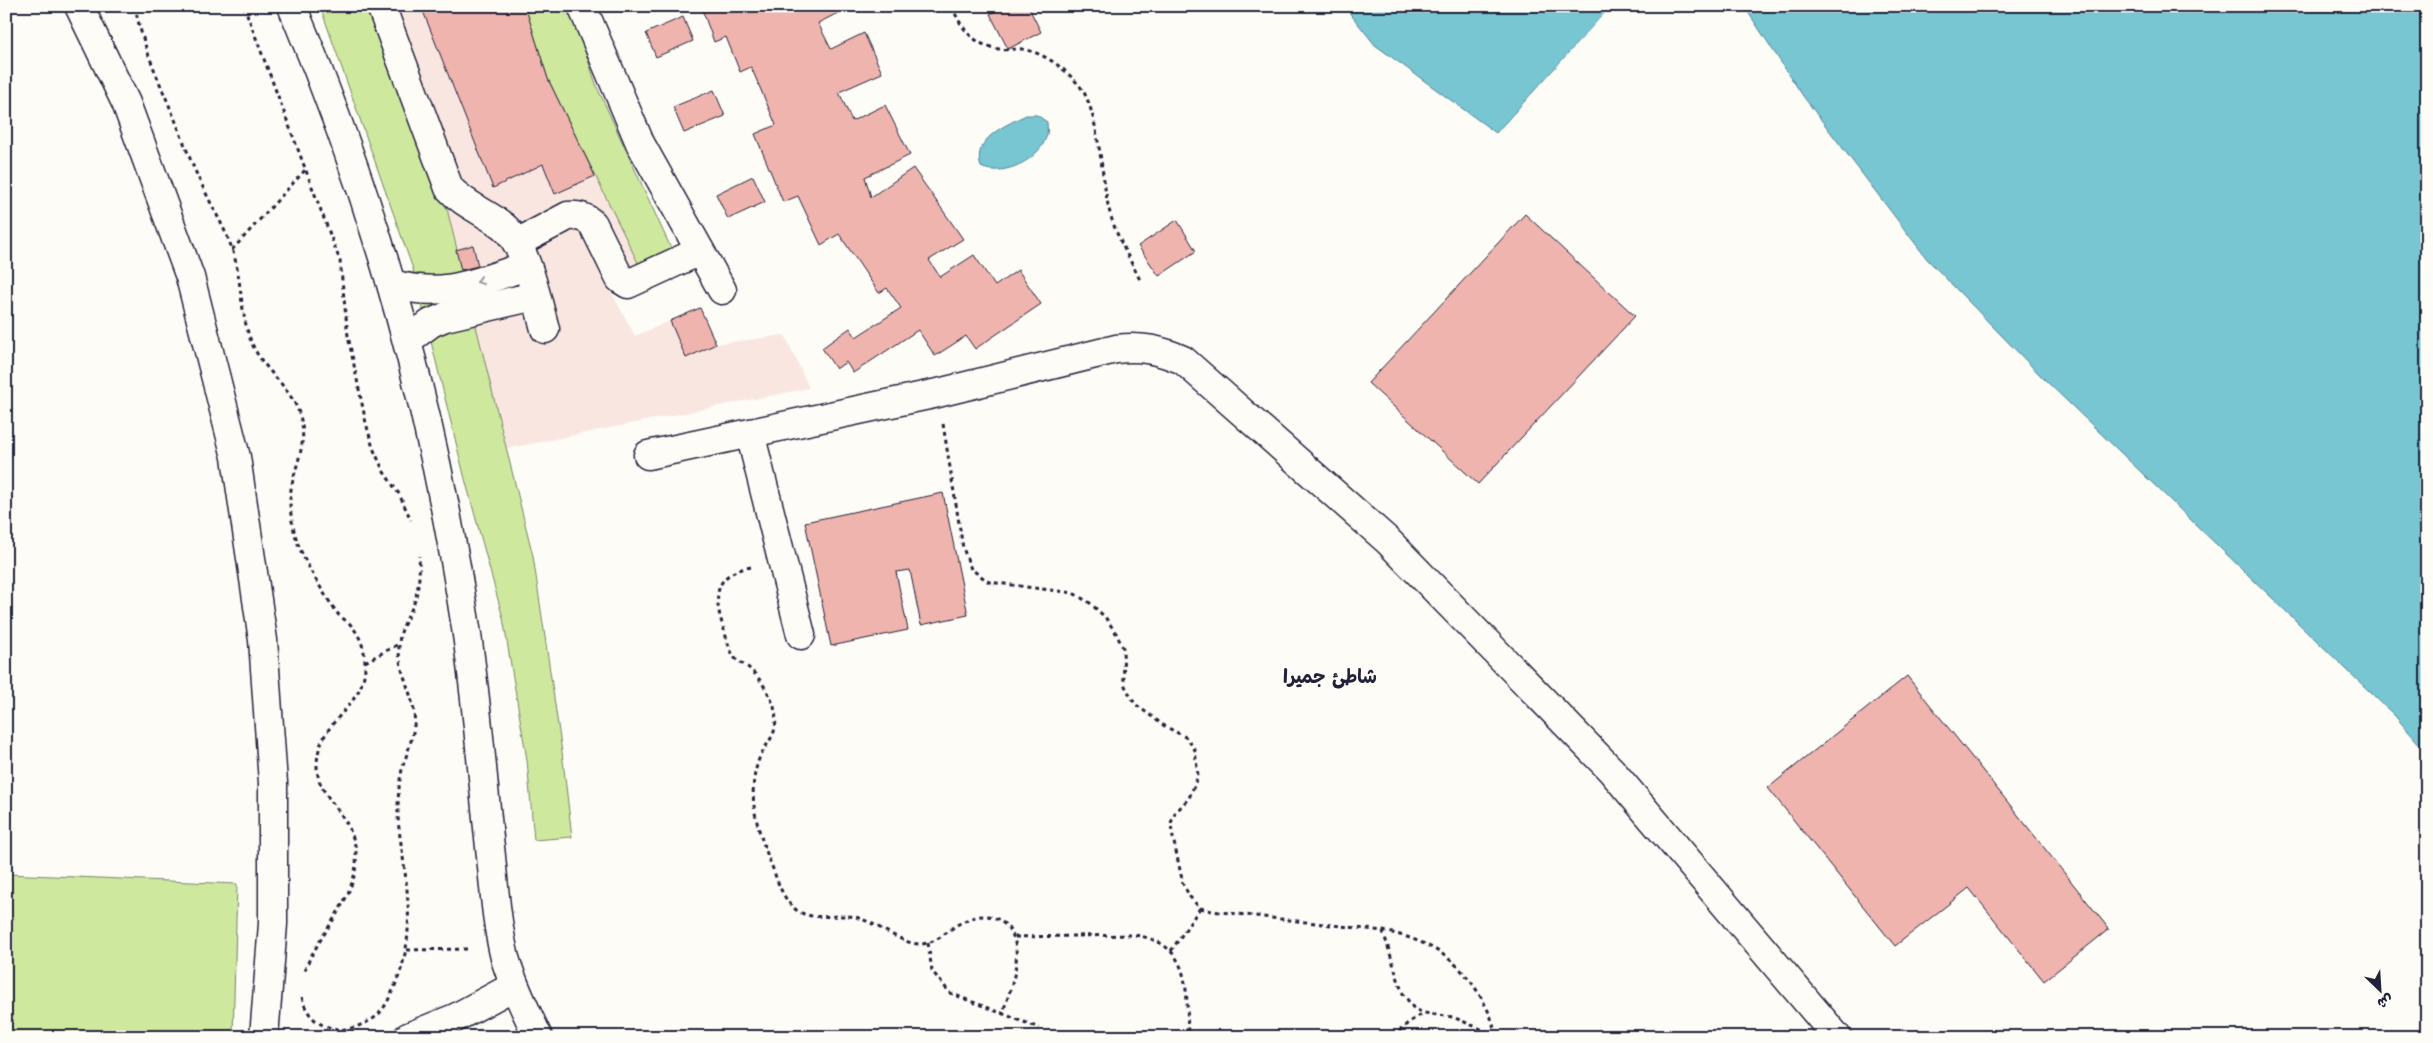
<svg xmlns="http://www.w3.org/2000/svg" width="2433" height="1043" viewBox="0 0 2433 1043" font-family="'Shantell Sans','Playpen Sans Arabic',sans-serif">
<rect width="100%" height="100%" fill="#fdfcf7"/>
<filter id="ink" filterUnits="userSpaceOnUse"><feTurbulence type="fractalNoise" baseFrequency=".02" numOctaves="2"/><feDisplacementMap in="SourceGraphic" scale="10" xChannelSelector="R" yChannelSelector="G"/><feConvolveMatrix kernelMatrix="1 2 1 2 8 2 1 2 1" color-interpolation-filters="sRGB"/></filter>
<g filter="url(#ink)">
<path fill="#f9e6e1" d="M 370,6 L 525,6 L 548,79 L 639,265 L 605,280 L 635,336 L 700,308 L 716,344 L 785,335 L 809,388 L 505,449 L 447,209 L 391,55 Z"/>
<g fill="#cee89e" stroke="#78856c">
<path d="M 320,6 L 370,6 L 391,55 L 447,209 L 533,556 L 562,752 L 572,837 L 534,840 L 527,760 L 503,618 L 465,479 L 413,269 Z"/>
<path d="M 525,6 L 570,6 L 597,87 L 675,257 L 674,281 L 639,265 L 548,79 Z"/>
<path d="M 6,874 L 237,884 L 233,1037 L 6,1037 Z"/>
</g>
<g fill="#77c6d2" stroke="#558496">
<path d="M 1344,6 L 1611,6 L 1496,133 L 1375,45 Z"/>
<path d="M 1744,6 L 2427,6 L 2427,753 L 2395,716 L 2043,378 L 1927,259 L 1803,96 Z"/>
<path d="M 1026,115 L 1037,115 L 1047,122 C 1047,126 1048,130 1047,134 C 1042,159 1003,178 981,167 C 971,139 1006,125 1026,115 Z"/>
</g>
<path fill="#fdfcf7" d="M 1611,6 L 1614,6 L 1498,135 L 1495,135 Z"/>
<g fill="#f0b4ae" stroke="#22223b">
<path d="M 421,6 L 525,6 L 548,79 L 595,176 L 555,194 L 543,164 L 493,188 Z"/>
<path d="M 701,6 L 840,6 L 842,11 L 818,23 L 831,49 L 864,33 L 882,73 L 839,92 L 852,121 L 885,105 L 910,155 L 865,177 L 871,197 L 913,168 L 963,239 L 929,260 L 940,277 L 974,255 L 995,286 L 1018,270 L 1041,304 L 975,349 L 966,336 L 935,356 L 918,330 L 853,373 L 846,362 L 836,369 L 822,348 L 850,328 L 856,337 L 901,308 L 887,288 L 879,293 L 839,234 L 821,245 L 798,196 L 783,202 L 755,134 L 776,125 L 751,67 L 740,72 L 726,37 L 714,42 Z"/>
<path d="M 1004,6 L 1028,6 L 1041,32 L 1008,49 L 990,14 Z"/>
<path d="M 683,17 L 693,41 L 656,57 L 646,33 Z"/>
<path d="M 714,90 L 725,116 L 684,133 L 673,107 Z"/>
<path d="M 753,176 L 765,202 L 728,219 L 716,194 Z"/>
<path d="M 1525,214 L 1635,316 L 1478,484 L 1368,383 Z"/>
<path d="M 1177,220 L 1196,251 L 1159,276 L 1138,246 Z"/>
<path d="M 473,245 L 478,266 L 461,270 L 456,250 Z"/>
<path d="M 700,308 L 716,344 L 686,358 L 670,321 Z"/>
<path d="M 943,493 L 968,615 L 921,625 L 910,570 L 896,572 L 908,630 L 831,646 L 805,522 Z"/>
<path d="M 1907,676 L 2109,929 L 2044,981 L 1969,888 L 1895,946 L 1768,788 Z"/>
</g>
<g fill="none" stroke-linecap="round" stroke-linejoin="round">
<g stroke="#22223b" stroke-width="31">
<g id="minor">
<path d="M 79,6 L 126,103 L 190,277 L 236,457 L 263,640 L 273,783 L 273,924 L 264,1037"/>
<path d="M 292,6 C 378,210 433,410 466,628 C 477,701 482,774 490,847 C 494,884 496,922 505,958 C 513,986 526,1011 538,1037"/>
<path d="M 381,6 L 449,188 C 464,205 486,212 503,226 C 527,245 537,301 545,329"/>
<path d="M 582,6 L 640,143 L 722,290"/>
<path d="M 517,243 L 568,216 C 579,215 585,217 593,224 L 620,279 L 628,284 L 700,251"/>
<path d="M 392,284 C 444,299 477,282 526,266"/>
<path d="M 408,340 L 431,323 L 445,317 L 535,296"/>
<path d="M 750,433 L 801,635"/>
<path d="M 648,455 L 938,393 L 1116,349 C 1142,346 1160,350 1183,360 L 1388,541 L 1611,770 L 1837,1037"/>
<path d="M 408,1037 L 455,1018 L 514,986"/>
</g>
</g>
<g stroke="#22223b" stroke-width="3" stroke-dasharray="4 4" stroke-linecap="butt">
<path d="M 135,6 C 142,46 161,85 176,122 C 185,145 193,169 205,191 C 214,211 225,228 232,249 C 243,281 239,317 254,348 C 266,372 290,387 299,413 C 311,447 290,470 290,502 C 290,514 294,533 298,544 C 305,563 326,598 338,614 C 341,618 346,620 350,624 C 360,635 365,649 365,663 C 366,710 317,717 317,766 C 317,792 337,804 348,826 C 377,882 322,924 304,972"/>
<path d="M 244,6 L 340,261 L 348,336 L 366,423 L 373,448 L 384,472 L 399,494 L 411,520"/>
<path d="M 952,6 C 961,29 974,45 999,49 C 1007,51 1015,48 1022,49 C 1045,53 1064,68 1079,85 C 1099,109 1101,177 1109,209 C 1115,235 1130,259 1141,282"/>
<path d="M 232,250 L 306,169"/>
<path d="M 943,424 L 963,548 L 971,569 L 989,582 L 1073,593 L 1090,603 L 1105,617 L 1116,633 L 1123,648 L 1124,684 L 1135,704 L 1163,725 L 1187,738 L 1195,750 L 1198,776 L 1189,798 L 1175,813 L 1171,823 L 1172,833 L 1183,884 L 1190,897 L 1200,908 L 1212,911 L 1383,931 C 1425,939 1457,957 1479,994 C 1487,1008 1494,1020 1495,1037"/>
<path d="M 751,567 C 711,574 714,599 724,630 C 727,639 729,650 735,658 C 739,663 746,665 750,669 C 761,679 772,697 775,711 C 779,736 767,740 759,759 C 745,797 759,834 773,869 C 778,883 783,898 794,908 C 810,923 836,913 855,917 C 876,922 902,945 921,944 C 940,943 950,926 967,920 C 978,915 989,914 999,920 C 1030,939 1012,987 1002,1014"/>
<path d="M 365,662 L 399,644"/>
<path d="M 1383,931 L 1402,992 L 1414,1009 L 1424,1013 L 1453,1017 L 1495,1035"/>
<path d="M 1015,937 L 1134,935 C 1193,943 1186,991 1188,1037"/>
<path d="M 928,943 L 932,971 L 950,993 L 1039,1028"/>
<path d="M 407,950 L 470,949"/>
<path d="M 1171,951 L 1200,908"/>
<path d="M 302,997 C 305,1011 314,1023 328,1027 C 343,1032 357,1028 371,1020 C 382,1014 388,1001 393,990 C 415,943 409,900 402,850 C 400,837 398,825 398,812 C 398,795 399,776 405,760 C 410,744 416,729 414,712 C 411,689 398,670 399,646 C 399,631 406,621 412,608 C 419,592 420,573 419,556"/>
<path d="M 1393,1037 L 1409,1022 L 1424,1013"/>
</g>
<use href="#minor" stroke="#fdfcf7" stroke-width="28"/>
</g>
<defs><path id="oneway-chevron" d="M-2-3.5L2.5 0L-2 3.5" fill="none" stroke-width="1.6" stroke-linecap="round" stroke-linejoin="round" transform="scale(1.25)"/></defs>
<use stroke="#9a9aa2" href="#oneway-chevron" transform="translate(480 281) rotate(162)"/>
</g>
<g text-anchor="middle" stroke-width="4" stroke-linejoin="round" paint-order="stroke">
<g font-size="19" font-weight="bold" fill="#22223b" stroke="#fdfcf7">
<text x="1330" y="683">شاطئ جميرا</text>
</g>
</g>
<rect width="2433" height="1043" fill="none" stroke="#fdfcf7" stroke-width="25"/>
<rect x="12" y="12" width="2408" height="1018" fill="none" stroke="#22223b" stroke-width="2" filter="url(#ink)"/>
<g transform="translate(2380 990) rotate(155)" stroke="#fdfcf7" stroke-width="4" paint-order="stroke">
<path d="M0-4L9 19L0 12L-9 19Z" fill="#22223b"/>
<text y="-8" font-size="14" font-weight="bold" text-anchor="middle" fill="#22223b">ش</text>
</g>
</svg>
